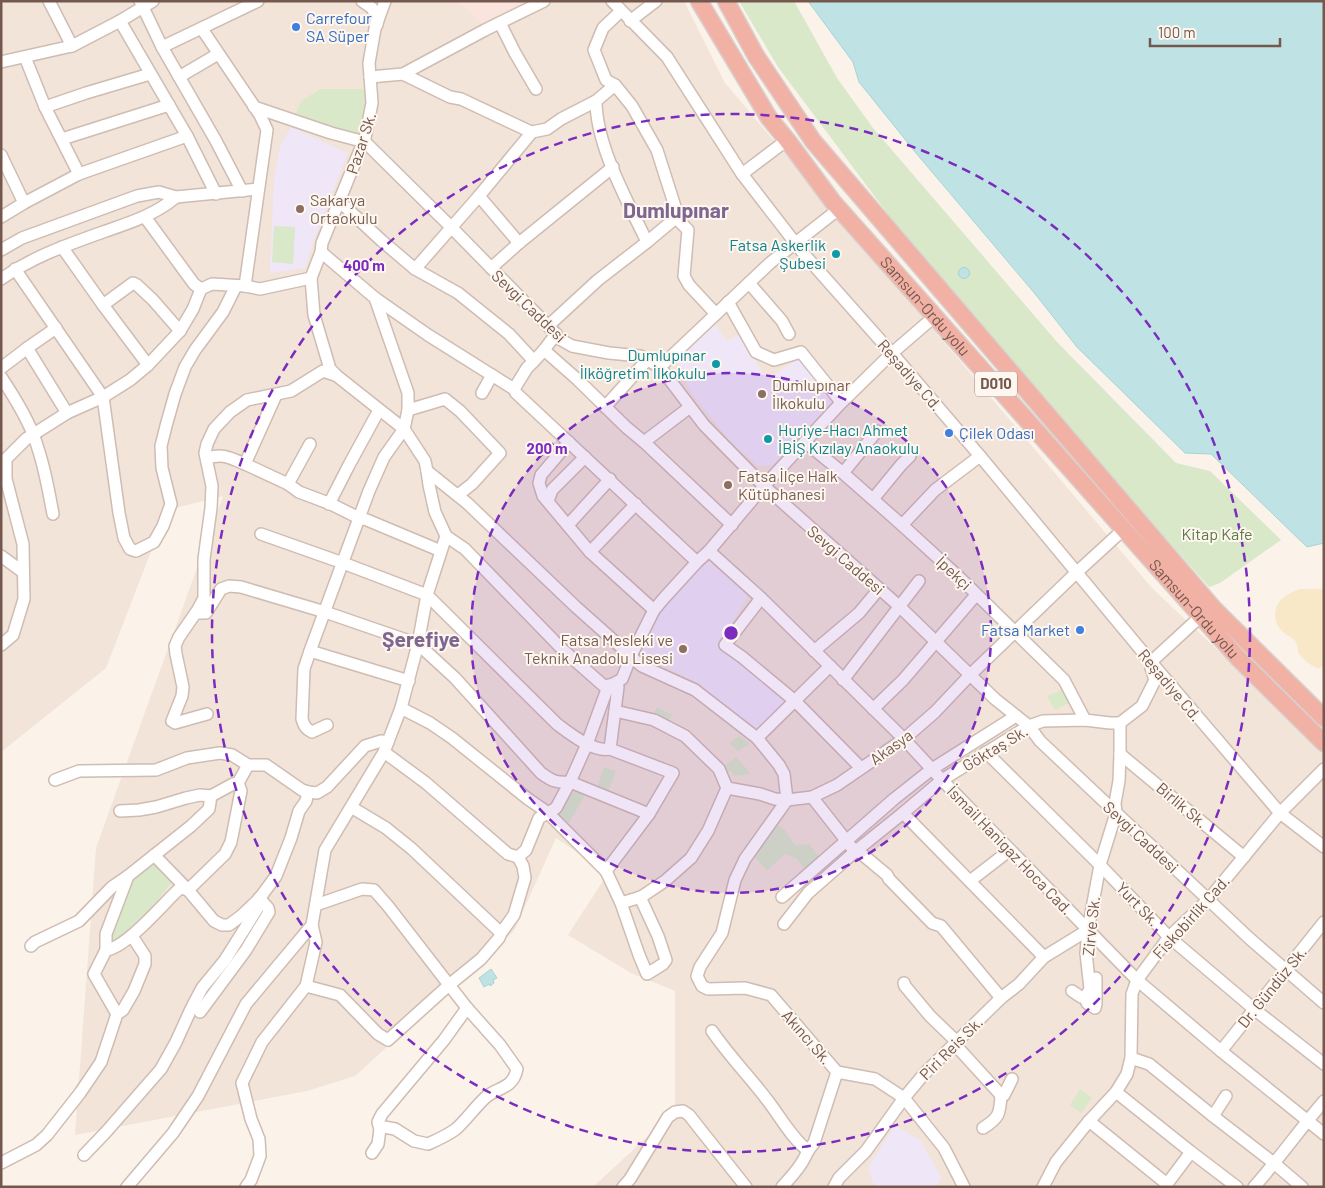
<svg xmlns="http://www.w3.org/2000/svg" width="1325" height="1188" viewBox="0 0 1325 1188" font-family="Barlow,sans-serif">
<rect width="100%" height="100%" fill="#fbf2ea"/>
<path fill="#f2e4d8" d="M 1,1 L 684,1 L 725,83 L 1152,588 L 1324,751 L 1324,1187 L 593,1187 L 675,1111 L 675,991 L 631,973 L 568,935 L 608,873 L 556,838 L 514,931 L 355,1076 L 307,1091 L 75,1135 L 96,848 L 223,496 L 167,510 L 106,668 L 1,752 Z"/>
<path fill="#fbe4de" d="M 457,1 L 525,1 L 482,23 Z"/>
<g fill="#efe6f8">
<path d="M 291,127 L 348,153 L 314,240 L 305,268 L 270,273 L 274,178 L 280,146 Z"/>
<path d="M 715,324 L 727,341 L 741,334 L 763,374 L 773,375 L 801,357 L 835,399 L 773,465 L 758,466 L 730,441 L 689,390 L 681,372 L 677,362 Z"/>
<path d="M 711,560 L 712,564 L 748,596 L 719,645 L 791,701 L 757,732 L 698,683 L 639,654 L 644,638 L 659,610 L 700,567 Z"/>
<path d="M 895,1125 L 921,1141 L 942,1179 L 936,1187 L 878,1187 L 873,1183 L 868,1168 Z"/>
</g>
<g fill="#d9e8c9">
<path d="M 739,1 L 794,1 L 837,78 L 873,128 L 1057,342 L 1176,463 L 1210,471 L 1281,540 L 1220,583 L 1209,587 L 1069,430 L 923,261 L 778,67 Z"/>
<path d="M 321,89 L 364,89 L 368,101 L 361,135 L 295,115 L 301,101 Z"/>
<path d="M 274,226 L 295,227 L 293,264 L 272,262 Z"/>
<path d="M 1064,689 L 1069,698 L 1069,703 L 1055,710 L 1047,696 Z"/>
<path d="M 657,707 L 672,715 L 666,723 L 653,716 Z"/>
<path d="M 739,736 L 750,744 L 747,747 L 746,746 L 738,751 L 729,743 Z"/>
<path d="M 736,757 L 747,769 L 750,774 L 734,776 L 731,771 L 724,773 L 722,768 Z"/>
<path d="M 604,767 L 616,771 L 607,794 L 596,790 Z"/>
<path d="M 577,790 L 586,794 L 567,826 L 557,817 L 571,795 Z"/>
<path d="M 777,824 L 785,830 L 795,845 L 809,844 L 820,858 L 806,871 L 797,859 L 785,854 L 767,871 L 753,855 Z"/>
<path d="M 155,860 L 173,880 L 150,910 L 123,936 L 108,943 L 135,875 Z"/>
<path d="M 1080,1089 L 1092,1098 L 1081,1113 L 1070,1105 Z"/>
</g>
<path fill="#f8e8c7" d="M 1300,589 L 1324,589 L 1324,665 L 1318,669 L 1308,663 L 1298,653 C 1298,638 1293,640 1283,632 C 1273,623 1272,607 1283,598 C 1287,594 1295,591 1300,589 Z"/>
<g fill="#bfe3e4" stroke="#a6d3d5">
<path d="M 808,1 L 1324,1 L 1324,543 L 1307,547 L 1211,454 L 1185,453 L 1077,347 L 1036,295 L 916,153 L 859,82 L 853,62 Z"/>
<circle cx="964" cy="273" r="5.5"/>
<path d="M 491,969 L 497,978 L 493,980 L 494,983 L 490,986 L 489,984 L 484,987 L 479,978 Z"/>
</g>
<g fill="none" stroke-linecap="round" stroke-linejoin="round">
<g stroke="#cfbcb2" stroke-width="14">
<g id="minor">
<path d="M 49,1 L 72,46"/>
<path d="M 140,1 L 162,47 L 216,141 L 242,191"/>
<path d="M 362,1 L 372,8 L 378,20"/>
<path d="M 612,1 L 667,57 L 742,174 L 803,253 L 897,359 L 980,456 L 1151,662 L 1280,813 L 1324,847"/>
<path d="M 120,21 L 187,136 L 216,194"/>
<path d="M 630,21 L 656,1"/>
<path d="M 500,23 L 515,53 L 536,89"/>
<path d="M 377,25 L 378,20 L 385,1"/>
<path d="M 202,29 L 260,115 L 267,130 L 245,286"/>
<path d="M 162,47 L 258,1"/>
<path d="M 25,57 L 45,107 L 79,174"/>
<path d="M 1,62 L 72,46 L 120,21 L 153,1"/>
<path d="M 403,74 L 450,97 L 461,99 L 529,131 L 532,132 L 547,129 L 561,119 L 596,101 L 615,85"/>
<path d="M 179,77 L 218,54"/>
<path d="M 370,77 L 403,74 L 485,30 L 544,1"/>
<path d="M 596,101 C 596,146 628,202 647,242"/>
<path d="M 45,107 L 86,93 L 150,74"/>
<path d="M 254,107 L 331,133 L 365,142 L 451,227 L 556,334 L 558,338 L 572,346 L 609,353 L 640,356 L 660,367 L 704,425 L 764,486 L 900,607 L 995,699 L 1029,726 L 1040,741 L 1249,938 L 1324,1003"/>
<path d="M 62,139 L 169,105"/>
<path d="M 1,155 L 24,203"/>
<path d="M 742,174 L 787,140"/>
<path d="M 479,196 L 519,243"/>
<path d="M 339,201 L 382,241 L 415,269 L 458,293 L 509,334 L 534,361"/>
<path d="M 1,217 L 24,203 L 79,174 L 187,136"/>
<path d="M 145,217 L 194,284 L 201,289"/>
<path d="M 676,218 L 688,230 L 684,276 L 689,285 L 716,314"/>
<path d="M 62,247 L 103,305 L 148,365"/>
<path d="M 1,250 L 22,238 L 137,196 L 159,192 L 176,197 L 258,189"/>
<path d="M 491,268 L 519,243 L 613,167"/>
<path d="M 15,269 L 103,397 L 119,513 L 124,538 L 130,549 L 136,551 L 154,542 L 163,526 L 171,504 L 162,468 L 161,446 L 166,426 L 175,394 L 185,367 L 195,350 L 223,312 L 236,286"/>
<path d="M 415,269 L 479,196 L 532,132"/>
<path d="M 311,278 L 314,315 L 330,369 L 337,376 L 404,429 L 384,457 L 369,491 L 310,651 L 304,669 L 302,719 C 304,726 306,729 312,732 L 327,725"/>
<path d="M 1,279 C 34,256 67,245 103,232 C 129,223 155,215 176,197"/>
<path d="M 749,283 L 782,321 L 789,334"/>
<path d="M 375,298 L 428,335 L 514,389 L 516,393 L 697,562"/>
<path d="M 728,302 L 756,352 L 774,360 L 801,352 L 841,402"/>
<path d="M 103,305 L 133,283 L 137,285 L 153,300 L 180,331"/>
<path d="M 548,326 L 598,280 L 647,242 L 678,216 L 657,150 L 632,106 L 615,85 L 606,80 L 594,50 L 603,28 L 621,11"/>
<path d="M 27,348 L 67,413"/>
<path d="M 544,350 L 578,380 L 626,427 L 644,442 L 732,525"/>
<path d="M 660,367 L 770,263 L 840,208"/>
<path d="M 1,368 L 30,346 L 56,328"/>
<path d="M 1,377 C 13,395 25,414 33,434 C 43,460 48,487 53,514"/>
<path d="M 514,389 L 527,368 L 534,361 L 544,350 L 556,334"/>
<path d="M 482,393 L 492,375"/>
<path d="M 276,395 L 245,464 L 288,484 L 299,492 L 331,504 L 359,518 L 367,520 L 441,551"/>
<path d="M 605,407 L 648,359"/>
<path d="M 408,410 L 445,399 L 460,411 L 500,453 L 472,484 L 458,495"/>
<path d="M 569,442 L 541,475 L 539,483 L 543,496 L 590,552 L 654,610"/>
<path d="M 644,442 L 690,407"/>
<path d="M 805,442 L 843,473 L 902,525 L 960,578 L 1064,680 L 1085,720"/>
<path d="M 207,458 C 224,453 230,458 245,464"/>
<path d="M 427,471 L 467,503 L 576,607 L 631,656 L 654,610 L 665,597 L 697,562 L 709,551 L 764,486 L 840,404 L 891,354 L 935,316"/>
<path d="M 843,473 L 877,431"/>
<path d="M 288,484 L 310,444"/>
<path d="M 873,499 L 901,465 L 910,456"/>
<path d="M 548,501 L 552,490 L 585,457"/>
<path d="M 329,504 L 349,465 L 379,410"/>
<path d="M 568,525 L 610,479"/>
<path d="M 902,525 L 935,490 L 980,456"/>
<path d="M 261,534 L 343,563 L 427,595 L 557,724 C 569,733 594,753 610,749 L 673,773 L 649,814 L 606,871"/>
<path d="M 446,536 L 465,549 L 563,650 L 604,686 L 613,684 L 618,687 L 610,749"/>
<path d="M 709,551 L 761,598 L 904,739 L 942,780 L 1137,980 L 1221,1051 L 1324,1134"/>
<path d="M 590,552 L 636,504"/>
<path d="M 1,556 L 23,572"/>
<path d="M 761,598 L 725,645 L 742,657 L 795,701 L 861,768"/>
<path d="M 196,613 L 206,613 L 221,589 L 229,586 L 241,587 L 325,612 L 418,644 L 455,678 L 541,773 C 552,781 556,783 570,782 L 649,814"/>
<path d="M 1,645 L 13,635 L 24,599 L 23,544 L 6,479 L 6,459 L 26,439 L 67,413 L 103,397 L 130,380 L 148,365 L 180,331 L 193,309 L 201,289 L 212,284 L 245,286 L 260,289 L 311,278 L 321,252 L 322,243 L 365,138 L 372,103 L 369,63 L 377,17"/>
<path d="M 310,651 L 409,681"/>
<path d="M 814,651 L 859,613 L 879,589"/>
<path d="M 843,680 L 919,581"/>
<path d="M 401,708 L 430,723 L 452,738 L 528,799 L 547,812 L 606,871 L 621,903 L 639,955 L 647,974 L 663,964 L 666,960 L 658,936 L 640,897"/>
<path d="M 873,709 L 903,680 L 976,595"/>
<path d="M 615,711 L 654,720 L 685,736 L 719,769 L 727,788 L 708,831 L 691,858 L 665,881 L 641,897 L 621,903"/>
<path d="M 207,714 L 175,723 L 172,721 L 182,696 L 183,687 L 176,654 L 175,646 L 179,637 L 197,611 L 204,598 L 204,559 L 211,508 L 212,486 L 205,453 L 207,444 L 214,429 L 230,412 L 247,400 L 291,391 L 323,371 L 335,375"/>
<path d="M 757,738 L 830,666"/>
<path d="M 986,752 L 1100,865 L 1169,937 L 1254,1009 L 1324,1064"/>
<path d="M 1120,754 L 1244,857"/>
<path d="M 55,780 L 79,771 L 156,770 L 187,758 L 220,753 L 232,755 L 248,765 L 266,765 L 302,790 L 308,792 L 306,801 L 299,811 L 291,838 L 276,876 L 259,899 L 241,916 L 229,925 L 222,925 L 214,921 L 188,890 L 154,855"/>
<path d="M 308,792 L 317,793 L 327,787 L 365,746 L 381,741 L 388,742"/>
<path d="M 812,797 L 852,848 L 857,850 L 887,875 L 889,879 L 932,923 L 941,926 L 1001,998"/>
<path d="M 351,807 L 386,828 L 412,849 L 501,933"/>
<path d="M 120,811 L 139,810 L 156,807 L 186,798 L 200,795 L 211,796 L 233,784 L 238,783"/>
<path d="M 903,813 L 1044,957"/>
<path d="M 518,857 L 526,850 L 539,818 L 556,808 L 570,782 L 587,744 L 606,692 L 613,684 L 622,679 L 631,656 L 637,662 L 642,666 L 695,690 L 757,738 L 779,765 L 784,774 L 787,800 L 775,799 L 760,794 L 727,788"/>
<path d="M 970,881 L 1010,850"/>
<path d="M 188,890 L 225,854 L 231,842 L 241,791 L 238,783 L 248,765"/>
<path d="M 782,897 L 894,799 L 932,769 L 1016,716"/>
<path d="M 316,905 L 362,889 L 374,890 L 388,906 L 467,1008 L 500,1045 L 517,1069 C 513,1089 498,1087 486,1097 C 475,1107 467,1119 456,1129 C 448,1135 437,1140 428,1144 L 414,1141 L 395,1129 L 384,1127 L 380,1129 L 378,1144 L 372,1153"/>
<path d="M 784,924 L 808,893 L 857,850 L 903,813 L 942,780 L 1029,726 L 1043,721 L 1085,720 L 1110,723 L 1120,723 L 1142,706 L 1155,680 L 1151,668 L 1151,662 L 1201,616"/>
<path d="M 31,946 L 35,942 L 79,921 L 112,887 L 128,876"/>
<path d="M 106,950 C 126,948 162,905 178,890 L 182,888 L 188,890"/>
<path d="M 904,983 L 905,986 L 930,1016 L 957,1042 L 959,1049 L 1001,1095 L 1004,1095 L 1012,1079"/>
<path d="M 306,986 L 340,995 L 378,1034 L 388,1040 L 449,985 L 481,959 L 499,938 L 501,933 L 514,915 L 525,878 L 523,866 L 518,857 L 508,854 L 426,783 L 384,752"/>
<path d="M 1072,991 L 1081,997 L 1086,996 L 1090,989 L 1086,953 L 1088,930 L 1100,865 L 1116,813 L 1115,803 L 1119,781 L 1120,754 L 1120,723"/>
<path d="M 1085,996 L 1087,1003 L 1095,1008 L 1096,1004 L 1096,978"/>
<path d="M 200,1012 L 246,950 L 269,912 L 268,908 L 259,898"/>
<path d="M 117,1014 L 94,974 L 106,950 L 106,934 L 128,876 L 191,826 L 209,809 L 211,796"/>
<path d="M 712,1031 C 729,1056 750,1077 768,1101 C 781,1118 791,1137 807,1150"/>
<path d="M 1221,1051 L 1324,922"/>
<path d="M 1131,1058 L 1149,1064 L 1213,1116 L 1275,1164 L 1302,1187"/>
<path d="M 1116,1092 L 1191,1152 L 1237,1187"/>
<path d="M 1213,1116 L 1226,1096"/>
<path d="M 1089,1121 L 1167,1184 L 1191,1152"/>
<path d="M 983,1128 C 999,1118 1000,1114 1001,1095"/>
<path d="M 380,1129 L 378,1122 L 382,1114 L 444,1040 L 467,1008"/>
<path d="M 84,1155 L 106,1132 L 161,1069 L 176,1042 L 191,1009 L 202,988 L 225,960 L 262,901"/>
<path d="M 1,1163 L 36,1145 L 47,1135 L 80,1093 L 101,1062 L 117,1014 L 123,1010 L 134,991 L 145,964 L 145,956 L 132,936"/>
<path d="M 127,1187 L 173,1133 L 198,1096 L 246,1004 L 312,925 L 325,850 L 384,752 L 401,708 L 418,644 L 427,595 L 446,536 L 435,512 L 429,485 L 427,471 L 425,461 L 404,429 L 408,410 L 408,393 L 375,298 L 321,252"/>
<path d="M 246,1187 L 251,1180 L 260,1156 L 259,1139 L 251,1119 L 242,1083 L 262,1042 L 306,986 L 316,942 L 312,925"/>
<path d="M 623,1187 L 630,1179 L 668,1117 L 675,1112 L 683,1111 L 689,1115 L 700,1129 L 746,1187"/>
<path d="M 782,1187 C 790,1178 800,1168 805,1157 C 808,1151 809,1148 814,1143 L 837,1072"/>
<path d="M 834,1187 L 839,1178 L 866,1151 L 904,1098 L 924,1074 L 1001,998 L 1019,984 L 1044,957 L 1088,930"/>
<path d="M 964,1187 L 944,1148 L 904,1098 L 875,1079 L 837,1072 L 771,995 L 745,988 L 708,989 L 702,986 L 697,976 L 700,967 L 722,933 L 735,880 L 745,859 L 787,800 L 812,797 L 837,785 L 904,739 L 935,712 L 970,675 L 1076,573 L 1124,529"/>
<path d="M 1043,1187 L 1056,1162 L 1089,1121 L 1116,1092 L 1127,1074 L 1131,1058 L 1132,994 L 1137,980 L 1169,937 L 1209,899 L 1280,813 L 1324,769"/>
<path d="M 1254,1187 C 1279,1159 1300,1129 1324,1101"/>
</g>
</g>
<g stroke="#d8d0cd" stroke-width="19">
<g id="highway">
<path id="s1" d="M 699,1 L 769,118 L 787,140 L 833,202 L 1238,658 L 1324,743"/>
<path d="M 726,1 L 756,56 L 813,141 L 1214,609 L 1324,718"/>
</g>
</g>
<use href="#minor" stroke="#fff" stroke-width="11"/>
<use href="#highway" stroke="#f1b1a5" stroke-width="16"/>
</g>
<circle cx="731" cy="633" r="260" fill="#7b2cbf" fill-opacity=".12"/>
<g fill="none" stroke="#7b2cbf" stroke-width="2.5" stroke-dasharray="9 6">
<circle cx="731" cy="633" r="260"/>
<circle cx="731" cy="633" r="519"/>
</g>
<g fill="#3f7fe0" stroke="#fef7f0" stroke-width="2">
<circle cx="296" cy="27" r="5"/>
<circle cx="949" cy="433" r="5"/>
<circle cx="1080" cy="630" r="5"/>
</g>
<g fill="#8d6e63" stroke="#fef7f0" stroke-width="2">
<circle cx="300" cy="209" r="5"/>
<circle cx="762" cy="394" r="5"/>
<circle cx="728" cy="485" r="5"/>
<circle cx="683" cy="649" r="5"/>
</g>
<g fill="#0f9aa8" stroke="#fef7f0" stroke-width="2">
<circle cx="836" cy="254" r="5"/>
<circle cx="716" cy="364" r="5"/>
<circle cx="768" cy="439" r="5"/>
</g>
<g text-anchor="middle" stroke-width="4" stroke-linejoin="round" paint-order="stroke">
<rect fill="#fef7f0" stroke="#9d887f" stroke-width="1" x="975" y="371.5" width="42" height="25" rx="4"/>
<g font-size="15" font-weight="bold" fill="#74584e">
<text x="996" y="389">D010</text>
</g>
<g font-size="16" fill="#366cbe" stroke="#fef7f0" text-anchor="start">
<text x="306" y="24">Carrefour<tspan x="306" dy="18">SA Süper</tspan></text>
<text x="959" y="439">Çilek Odası</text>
<text x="1070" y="636" text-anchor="end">Fatsa Market</text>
</g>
<g font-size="16" fill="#74584e" stroke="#fef7f0">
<text transform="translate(361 143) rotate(-72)" y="6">Pazar Sk.</text>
<text transform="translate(529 306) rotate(44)" y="6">Sevgi Caddesi</text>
<text dy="6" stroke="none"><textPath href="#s1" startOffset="381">Samsun-Ordu yolu</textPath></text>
<text transform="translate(910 375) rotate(49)" y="6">Reşadiye Cd.</text>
<text transform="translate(846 560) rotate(41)" y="6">Sevgi Caddesi</text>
<text transform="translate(954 573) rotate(43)" y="6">İpekçi</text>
<text dy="6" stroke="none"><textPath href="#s1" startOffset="786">Samsun-Ordu yolu</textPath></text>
<text transform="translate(1170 685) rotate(50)" y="6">Reşadiye Cd.</text>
<text transform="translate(891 747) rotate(-36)" y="6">Akasya</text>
<text transform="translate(995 748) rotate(-31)" y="6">Göktaş Sk.</text>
<text transform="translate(1182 805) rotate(40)" y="6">Birlik Sk.</text>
<text transform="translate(1141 837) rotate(43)" y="6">Sevgi Caddesi</text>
<text transform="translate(1010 850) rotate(46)" y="6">İsmail Hanigaz Hoca Cad.</text>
<text transform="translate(1138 904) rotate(46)" y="6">Yurt Sk.</text>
<text transform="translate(1191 917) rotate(-48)" y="6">Fiskobirlik Cad.</text>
<text transform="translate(1091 926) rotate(-84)" y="6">Zirve Sk.</text>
<text transform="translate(1272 987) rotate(-51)" y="6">Dr. Gündüz Sk.</text>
<text transform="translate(807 1037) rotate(49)" y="6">Akıncı Sk.</text>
<text transform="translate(951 1048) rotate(-45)" y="6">Piri Reis Sk.</text>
</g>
<g font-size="16" fill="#785e54" stroke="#fef7f0" text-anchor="start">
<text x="310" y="206">Sakarya<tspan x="310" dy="18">Ortaokulu</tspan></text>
<text x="772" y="391">Dumlupınar<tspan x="772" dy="18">İlkokulu</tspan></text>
<text x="738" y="482">Fatsa İlçe Halk<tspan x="738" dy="18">Kütüphanesi</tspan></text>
<text x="673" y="646" text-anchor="end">Fatsa Mesleki ve<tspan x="673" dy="18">Teknik Anadolu Lisesi</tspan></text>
</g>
<g font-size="16" fill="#0d838f" stroke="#fef7f0" text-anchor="end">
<text x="826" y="251">Fatsa Askerlik<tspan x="826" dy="18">Şubesi</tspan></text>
<text x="706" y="361">Dumlupınar<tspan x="706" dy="18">İlköğretim İlkokulu</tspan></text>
<text x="778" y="436" text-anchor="start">Huriye-Hacı Ahmet<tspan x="778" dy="18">İBİŞ Kızılay Anaokulu</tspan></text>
</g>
<g font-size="16" fill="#5c7947" stroke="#fef7f0">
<text x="1217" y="540">Kitap Kafe</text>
</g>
<g font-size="21" font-weight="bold" fill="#7d6690" stroke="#fef7f0">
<text x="676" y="218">Dumlupınar</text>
<text x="421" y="647">Şerefiye</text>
</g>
</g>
<circle cx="731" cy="633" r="8" fill="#7b2cbf" stroke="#fef7f0" stroke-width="2.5"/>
<g font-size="15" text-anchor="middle" font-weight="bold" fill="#7b2cbf" stroke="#fef7f0" stroke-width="4" stroke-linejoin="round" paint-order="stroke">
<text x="364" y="271">400 m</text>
<text x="547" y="454">200 m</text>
</g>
<rect width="1325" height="1188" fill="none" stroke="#74584e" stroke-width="5"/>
<path d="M1150 38v8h130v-8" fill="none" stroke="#74584e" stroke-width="2.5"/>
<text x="1158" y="38" font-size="15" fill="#74584e" stroke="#fef7f0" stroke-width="4" paint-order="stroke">100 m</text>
</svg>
